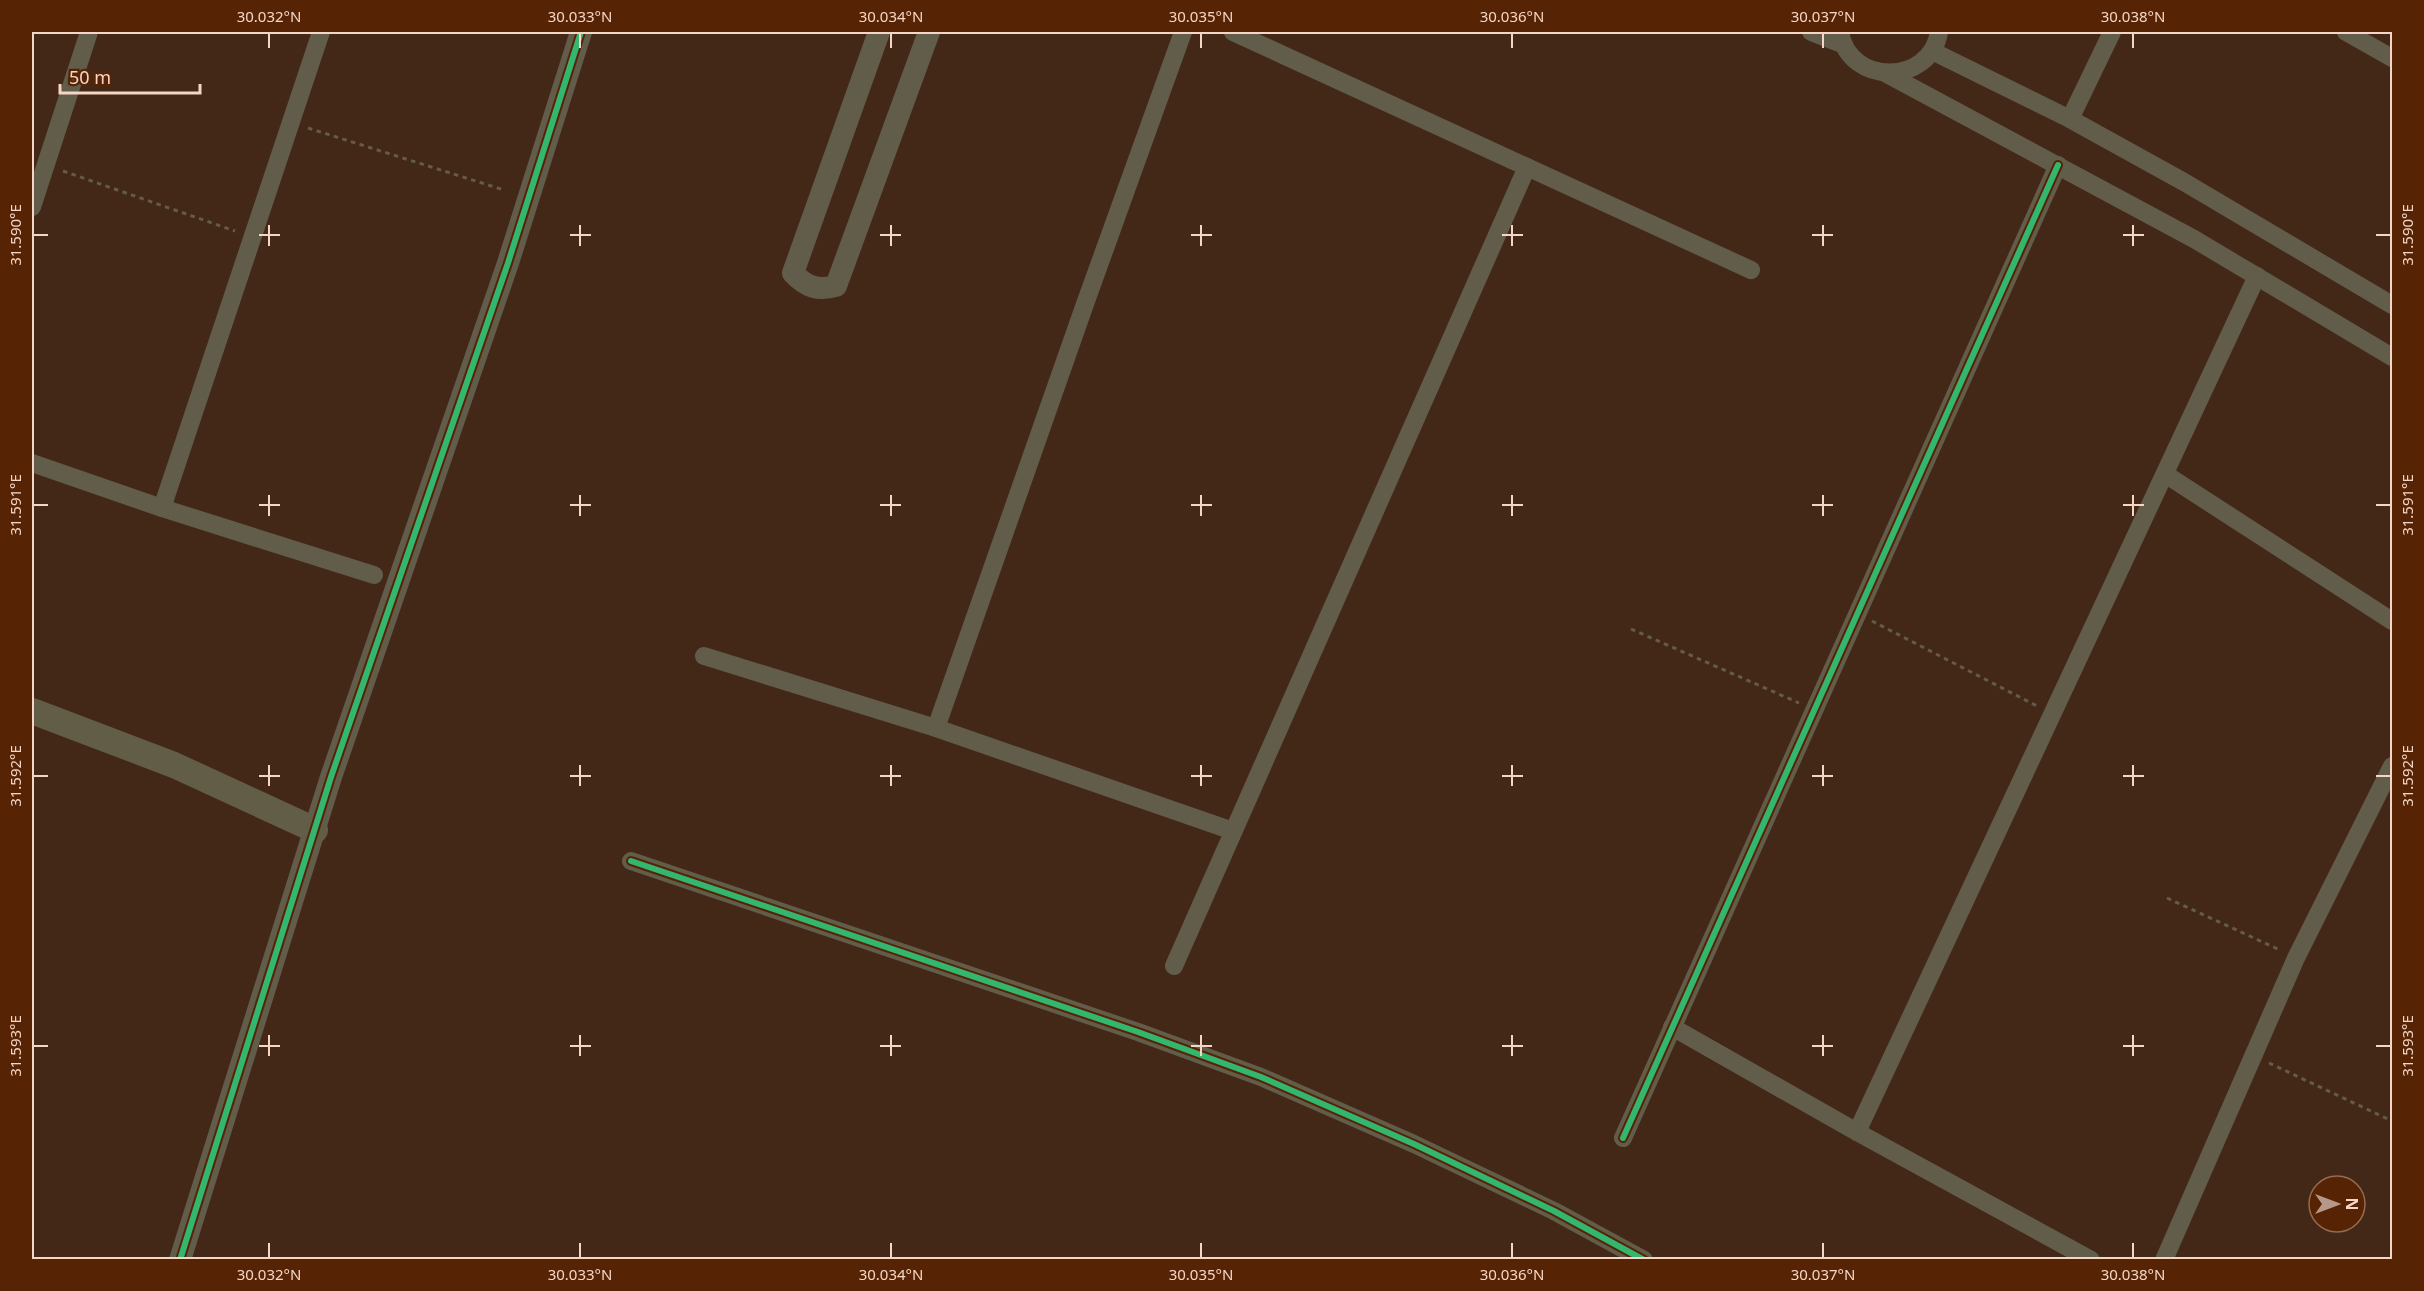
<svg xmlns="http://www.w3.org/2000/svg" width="2424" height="1291" viewBox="0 0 2424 1291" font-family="'Noto Sans',sans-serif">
<rect width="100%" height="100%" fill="#432817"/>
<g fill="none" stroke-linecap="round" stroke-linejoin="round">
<g stroke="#645b4d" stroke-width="3" stroke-dasharray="4.5 4.5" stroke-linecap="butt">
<path d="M 308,128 L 504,190"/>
<path d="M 63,171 L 235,231"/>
<path d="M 1872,621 L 2037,706"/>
<path d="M 1631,629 L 1799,703"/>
<path d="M 2167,898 L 2280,950"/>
<path d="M 2269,1063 L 2392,1121"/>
</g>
<g stroke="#625c4a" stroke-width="18">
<path d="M 1233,32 L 1751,270"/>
<path d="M 1811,32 L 1844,45"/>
<path d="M 1840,32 C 1849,86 1930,86 1939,32"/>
<path d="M 2346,32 L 2392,58"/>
<path d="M 1932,51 L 2070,119 L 2184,182 L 2392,305"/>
<path d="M 1887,74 L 2194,239 L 2392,357"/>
<path d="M 2070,119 L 2112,32"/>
<path d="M 32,207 L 89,32"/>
<path d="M 32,463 L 162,508 L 374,575"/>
<path d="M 2165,474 L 2392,621"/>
<path d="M 162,508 L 321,32"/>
<path d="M 704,656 L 936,728 L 1233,831"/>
<path d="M 936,728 L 1085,304 L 1183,32"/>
<path d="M 631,861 L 1138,1032 L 1261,1077 L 1414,1144 L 1554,1211 L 1644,1260"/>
<path d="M 1174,966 L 1527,167"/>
<path d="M 1672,1027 L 1857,1132 L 2091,1260"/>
<path d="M 1857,1132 L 2257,276"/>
<path d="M 1623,1138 L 2058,165"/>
<path d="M 2164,1260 L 2296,958 L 2392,766"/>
</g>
<g stroke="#625c4a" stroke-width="22">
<path d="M 879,32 L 793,273 C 806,287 818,291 836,286 L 929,32"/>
<path d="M 180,1260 L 331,777 L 508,263 L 581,32"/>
</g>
<path stroke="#625d46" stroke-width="26" d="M 32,711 L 174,765 L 315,830"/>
<g stroke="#562404" stroke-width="10">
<g id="cycleway">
<path d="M 631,861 L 1138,1032 L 1261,1077 L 1414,1144 L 1554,1211 L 1644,1260"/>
<path d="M 1623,1138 L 2058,165"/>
<path d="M 180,1260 L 331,777 L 508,263 L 581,32"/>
</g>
</g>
<use href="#cycleway" stroke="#33b770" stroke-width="6"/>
</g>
<path fill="none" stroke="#f5d5c5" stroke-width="2" d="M 269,33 L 269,48M 580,33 L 580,48M 891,33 L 891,48M 1201,33 L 1201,48M 1512,33 L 1512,48M 1823,33 L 1823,48M 2133,33 L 2133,48M 269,225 L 269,246M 580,225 L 580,246M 891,225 L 891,246M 1201,225 L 1201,246M 1512,225 L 1512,246M 1823,225 L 1823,246M 2133,225 L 2133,246M 33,235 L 48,235M 259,235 L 280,235M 570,235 L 591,235M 880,235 L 901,235M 1191,235 L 1212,235M 1502,235 L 1523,235M 1812,235 L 1833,235M 2123,235 L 2144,235M 2376,235 L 2391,235M 269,495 L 269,516M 580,495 L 580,516M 891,495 L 891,516M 1201,495 L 1201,516M 1512,495 L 1512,516M 1823,495 L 1823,516M 2133,495 L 2133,516M 33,505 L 48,505M 259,505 L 280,505M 570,505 L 591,505M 880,505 L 901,505M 1191,505 L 1212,505M 1502,505 L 1523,505M 1812,505 L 1833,505M 2123,505 L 2144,505M 2376,505 L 2391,505M 269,765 L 269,786M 580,765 L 580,786M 891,765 L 891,786M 1201,765 L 1201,786M 1512,765 L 1512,786M 1823,765 L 1823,786M 2133,765 L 2133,786M 33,776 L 48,776M 259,776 L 280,776M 570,776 L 591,776M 880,776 L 901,776M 1191,776 L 1212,776M 1502,776 L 1523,776M 1812,776 L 1833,776M 2123,776 L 2144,776M 2376,776 L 2391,776M 269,1035 L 269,1056M 580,1035 L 580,1056M 891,1035 L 891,1056M 1201,1035 L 1201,1056M 1512,1035 L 1512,1056M 1823,1035 L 1823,1056M 2133,1035 L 2133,1056M 33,1046 L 48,1046M 259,1046 L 280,1046M 570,1046 L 591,1046M 880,1046 L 901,1046M 1191,1046 L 1212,1046M 1502,1046 L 1523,1046M 1812,1046 L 1833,1046M 2123,1046 L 2144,1046M 2376,1046 L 2391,1046M 269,1243 L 269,1258M 580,1243 L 580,1258M 891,1243 L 891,1258M 1201,1243 L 1201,1258M 1512,1243 L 1512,1258M 1823,1243 L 1823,1258M 2133,1243 L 2133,1258"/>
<rect width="2424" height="1291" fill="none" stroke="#562404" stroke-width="66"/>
<g transform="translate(2337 1204) rotate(90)"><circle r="28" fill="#562404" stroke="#966b51" stroke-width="1.5"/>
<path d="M0-4.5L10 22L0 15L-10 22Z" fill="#b79888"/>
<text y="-9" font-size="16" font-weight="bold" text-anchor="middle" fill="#f5d5c5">N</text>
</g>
<path d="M60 84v9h140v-9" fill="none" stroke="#f5d5c5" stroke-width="3"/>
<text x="69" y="84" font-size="18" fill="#f5d5c5" stroke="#562404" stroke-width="4.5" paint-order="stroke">50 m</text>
<rect x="33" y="33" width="2358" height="1225" fill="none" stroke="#f5d5c5" stroke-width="2"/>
<g font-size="15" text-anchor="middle" fill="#f5d5c5">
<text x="269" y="22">30.032°N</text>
<text x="580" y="22">30.033°N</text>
<text x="891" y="22">30.034°N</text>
<text x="1201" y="22">30.035°N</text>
<text x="1512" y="22">30.036°N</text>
<text x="1823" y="22">30.037°N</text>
<text x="2133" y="22">30.038°N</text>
<text transform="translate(2408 235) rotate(-90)" y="5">31.590°E</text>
<text transform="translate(16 235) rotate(-90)" y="5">31.590°E</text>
<text transform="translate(2408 505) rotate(-90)" y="5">31.591°E</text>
<text transform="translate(16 505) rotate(-90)" y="5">31.591°E</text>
<text transform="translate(2408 776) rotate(-90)" y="5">31.592°E</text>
<text transform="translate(16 776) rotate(-90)" y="5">31.592°E</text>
<text transform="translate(2408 1046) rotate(-90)" y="5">31.593°E</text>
<text transform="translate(16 1046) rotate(-90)" y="5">31.593°E</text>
<text x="269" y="1280">30.032°N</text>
<text x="580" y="1280">30.033°N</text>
<text x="891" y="1280">30.034°N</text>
<text x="1201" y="1280">30.035°N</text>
<text x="1512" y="1280">30.036°N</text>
<text x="1823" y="1280">30.037°N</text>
<text x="2133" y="1280">30.038°N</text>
</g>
</svg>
